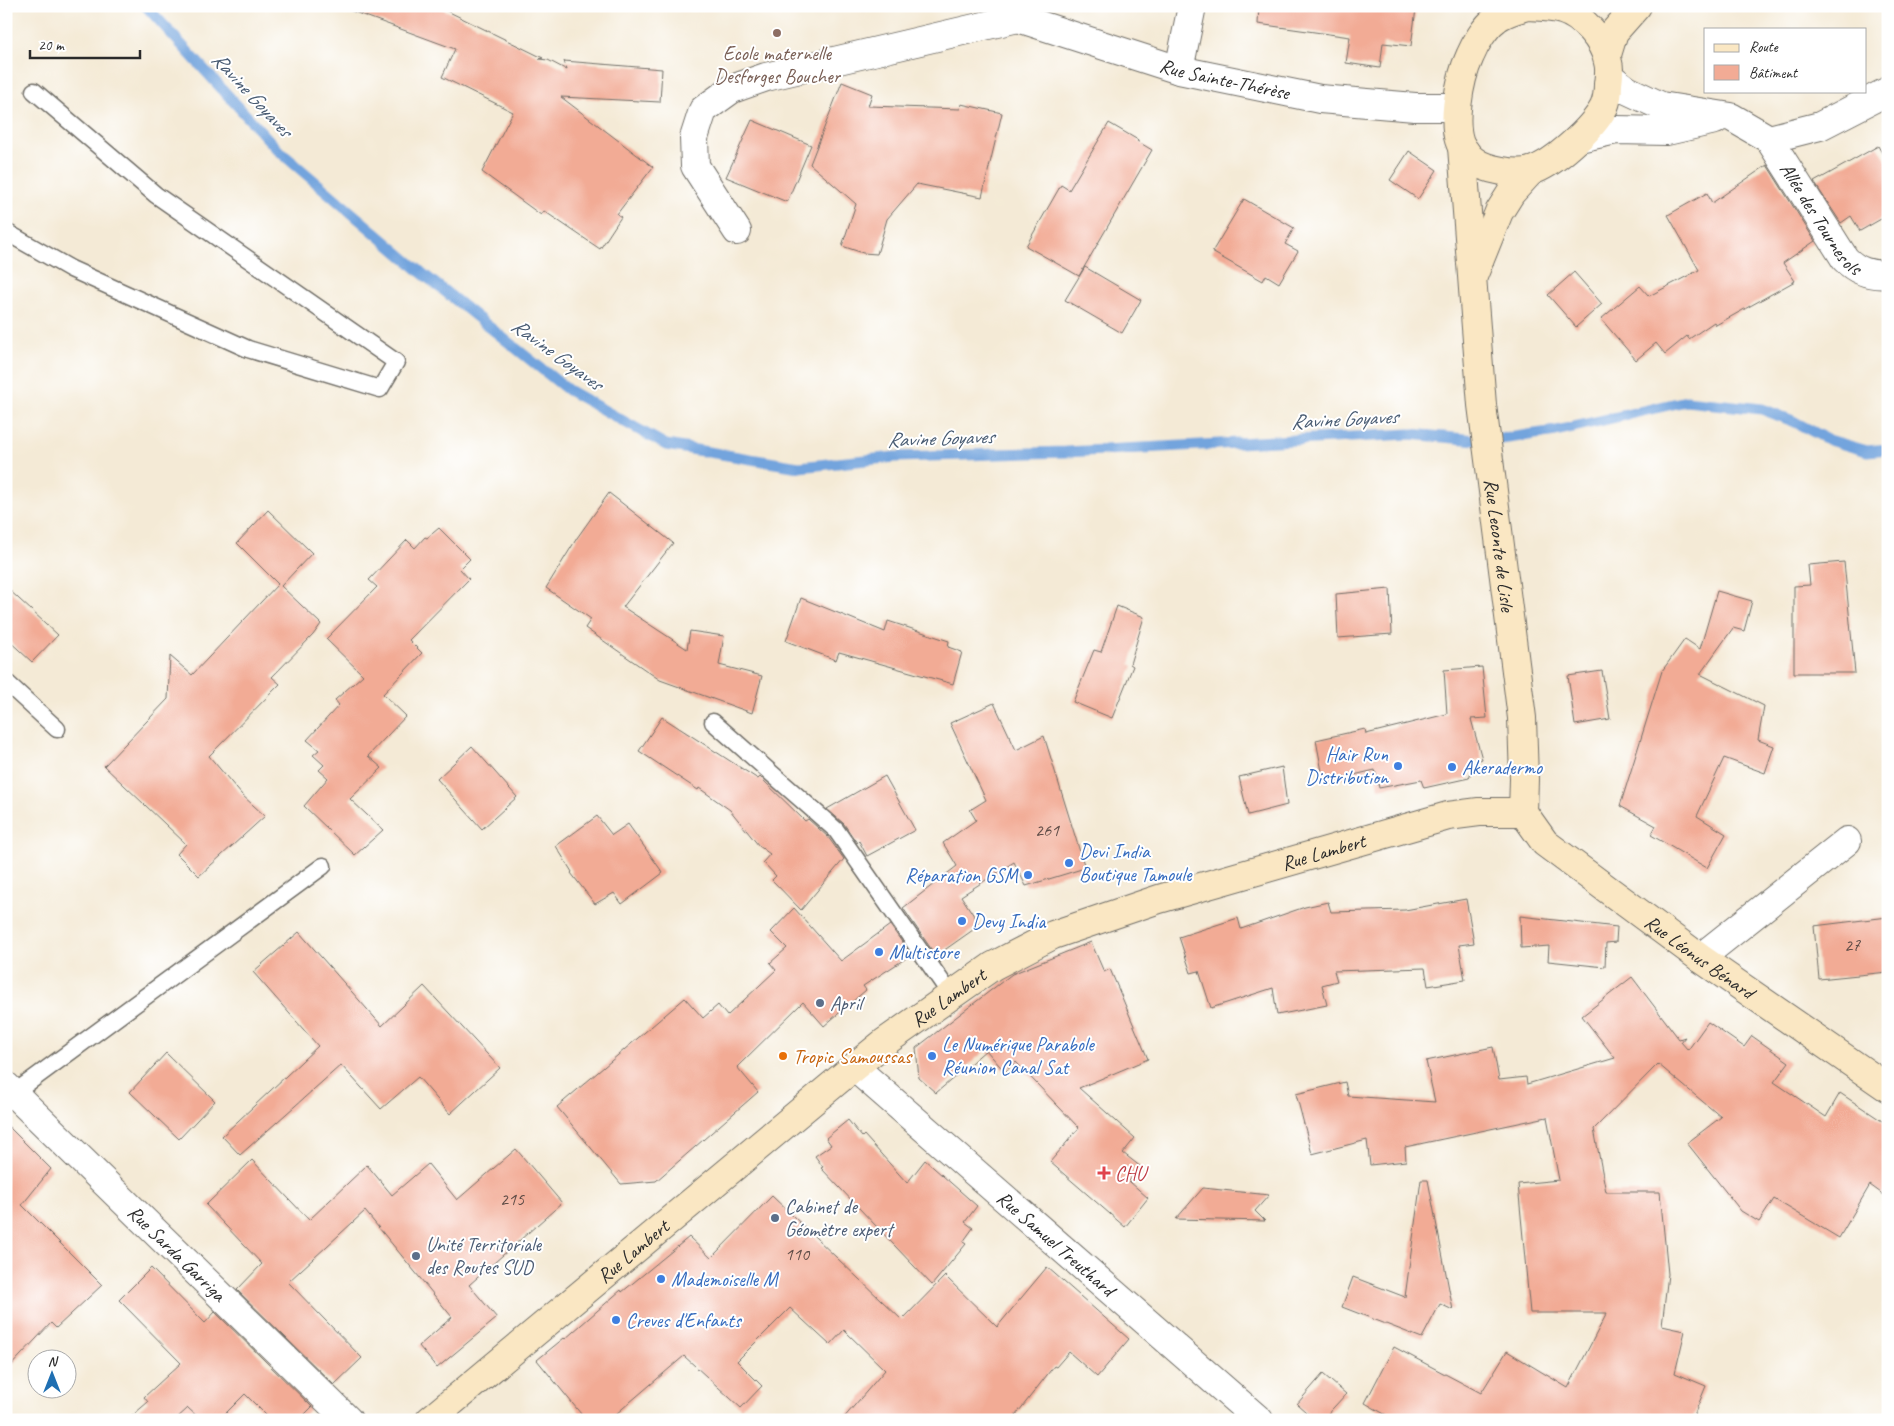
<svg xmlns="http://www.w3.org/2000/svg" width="1894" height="1426" viewBox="0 0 1894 1426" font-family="Caveat,sans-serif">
<rect width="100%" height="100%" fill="#fff"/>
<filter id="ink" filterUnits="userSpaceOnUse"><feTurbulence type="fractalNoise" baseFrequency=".02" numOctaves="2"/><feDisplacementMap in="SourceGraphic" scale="10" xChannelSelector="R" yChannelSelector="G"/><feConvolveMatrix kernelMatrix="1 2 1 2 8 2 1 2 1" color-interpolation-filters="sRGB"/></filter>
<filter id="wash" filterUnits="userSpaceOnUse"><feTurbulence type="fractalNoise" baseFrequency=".0096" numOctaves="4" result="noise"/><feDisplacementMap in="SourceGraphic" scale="20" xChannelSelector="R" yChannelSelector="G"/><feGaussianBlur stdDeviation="1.12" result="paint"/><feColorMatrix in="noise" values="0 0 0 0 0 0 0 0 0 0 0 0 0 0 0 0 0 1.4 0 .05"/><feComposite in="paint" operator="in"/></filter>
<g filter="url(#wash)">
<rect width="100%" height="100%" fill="#f4ead6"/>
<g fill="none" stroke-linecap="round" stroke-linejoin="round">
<path stroke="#73a4dd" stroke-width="11" d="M 146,6 L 278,150 L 422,273 L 568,390 L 666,445 L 799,467 L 895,457 L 1066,452 L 1410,434 L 1487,441 L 1556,431 L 1686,401 L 1762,409 L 1793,421 L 1829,440 L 1867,451 L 1888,449"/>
</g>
<g id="blocks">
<g fill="#f2ab95">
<path d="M 350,6 L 437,6 L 543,58 L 539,59 L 548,60 L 567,70 L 564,61 L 662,69 L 660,102 L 561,97 L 653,167 L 617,214 L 621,217 L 600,249 L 544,211 L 541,215 L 482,172 L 513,112 L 442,77 L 455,49 L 349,10 Z"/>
<path d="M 1259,6 L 1396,6 L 1416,9 L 1411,46 L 1383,43 L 1380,68 L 1346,63 L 1350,37 L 1258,24 Z"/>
<path d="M 842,82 L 872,94 L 868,106 L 960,109 L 961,104 L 1002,113 L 982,197 L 917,184 L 887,219 L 877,254 L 863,253 L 842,246 L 856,204 L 810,164 Z"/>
<path d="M 752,120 L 811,145 L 787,202 L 726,177 Z"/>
<path d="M 1109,123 L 1138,140 L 1137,141 L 1152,150 L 1079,276 L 1026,246 L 1061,185 L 1069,190 Z"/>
<path d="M 1878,146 L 1888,163 L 1888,215 L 1860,231 L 1851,216 L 1841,223 L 1814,182 Z"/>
<path d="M 1409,151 L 1437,170 L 1418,199 L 1390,180 Z"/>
<path d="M 1767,165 L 1815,241 L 1783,263 L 1795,281 L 1716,325 L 1714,322 L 1689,339 L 1687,336 L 1665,354 L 1656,343 L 1636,360 L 1601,319 L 1640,286 L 1649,296 L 1699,270 L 1668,215 L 1707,193 L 1712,203 Z"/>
<path d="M 1244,199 L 1294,228 L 1285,244 L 1298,251 L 1279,283 L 1266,275 L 1263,281 L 1212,252 Z"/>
<path d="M 1085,267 L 1141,300 L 1122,333 L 1065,300 Z"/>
<path d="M 1574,272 L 1602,304 L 1576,327 L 1548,295 Z"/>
<path d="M 609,493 L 673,543 L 623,607 L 687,649 L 690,631 L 724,636 L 719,665 L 762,676 L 752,713 L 660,680 L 585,628 L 591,619 L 546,588 L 577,538 Z"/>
<path d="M 268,510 L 312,553 L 281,586 L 321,624 L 313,635 L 272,677 L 280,684 L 209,756 L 242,795 L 265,816 L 199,876 L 177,854 L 186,844 L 104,766 L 168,699 L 170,656 L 192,675 L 278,584 L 237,543 Z"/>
<path d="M 439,528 L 470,559 L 460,569 L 469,579 L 409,640 L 422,653 L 383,694 L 406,716 L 368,756 L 382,768 L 350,799 L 383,830 L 355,855 L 304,806 L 328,778 L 319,770 L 324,765 L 313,755 L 319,750 L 307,740 L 339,705 L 335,700 L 363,675 L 326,639 L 377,587 L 369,580 L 407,540 L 415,548 L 425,537 L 427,538 Z"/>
<path d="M 1844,562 L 1855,673 L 1794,673 L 1794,586 L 1810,585 L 1808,565 Z"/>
<path d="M 6,587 L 58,635 L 32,662 L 6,638 Z"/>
<path d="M 1390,589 L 1392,634 L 1338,638 L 1336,594 Z"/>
<path d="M 1717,591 L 1752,601 L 1744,631 L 1733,628 L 1700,674 L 1764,706 L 1758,740 L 1774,746 L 1765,773 L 1724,758 L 1697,816 L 1726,834 L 1707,868 L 1651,835 L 1656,826 L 1620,806 L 1662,671 L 1685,639 L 1700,649 Z"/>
<path d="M 801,598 L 885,632 L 888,621 L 949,641 L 948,647 L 962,652 L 953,684 L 839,652 L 836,660 L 786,641 Z"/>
<path d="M 1117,606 L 1144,617 L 1130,664 L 1133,666 L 1112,718 L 1073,702 L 1094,650 L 1101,652 Z"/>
<path d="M 1482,667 L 1487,718 L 1471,719 L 1482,759 L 1474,762 L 1469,778 L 1424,788 L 1421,780 L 1379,788 L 1375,770 L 1324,782 L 1316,740 L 1365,729 L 1366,734 L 1447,714 L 1444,670 Z"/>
<path d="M 1602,671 L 1610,719 L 1575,725 L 1568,676 Z"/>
<path d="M 994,703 L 1016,750 L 1044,736 L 1085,868 L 1026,886 L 1014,862 L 961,896 L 980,925 L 936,956 L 903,908 L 957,866 L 943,843 L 976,820 L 970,810 L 986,800 L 950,723 Z"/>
<path d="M 662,717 L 758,779 L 760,777 L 805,821 L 808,819 L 828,837 L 844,859 L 801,910 L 772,880 L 776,876 L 763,862 L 770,854 L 759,846 L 730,810 L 699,788 L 698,790 L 639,751 Z"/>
<path d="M 472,746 L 517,797 L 482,829 L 437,779 Z"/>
<path d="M 1282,767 L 1287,805 L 1248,815 L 1239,777 Z"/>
<path d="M 885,776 L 915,830 L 867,856 L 859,841 L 857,843 L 844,824 L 827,809 Z"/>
<path d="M 597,816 L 612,835 L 628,824 L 663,873 L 622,904 L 614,893 L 595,904 L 571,873 L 572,872 L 556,846 Z"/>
<path d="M 1466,899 L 1474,943 L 1459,945 L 1465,980 L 1428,986 L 1425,968 L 1334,971 L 1337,981 L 1322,985 L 1327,1005 L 1277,1015 L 1273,988 L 1211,1008 L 1199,971 L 1191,973 L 1179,937 L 1238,918 L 1241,929 L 1305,907 L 1328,902 L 1331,912 L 1405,910 Z"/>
<path d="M 794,908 L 841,961 L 890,925 L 911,955 L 863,986 L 866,990 L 824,1026 L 803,1002 L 737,1067 L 758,1092 L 656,1181 L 621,1184 L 557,1107 L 685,998 L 703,1018 L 718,1005 L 727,1016 L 776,970 L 770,963 L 787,948 L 771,932 Z"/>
<path d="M 1520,916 L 1617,927 L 1616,942 L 1606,943 L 1605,967 L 1548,961 L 1549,946 L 1521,948 Z"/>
<path d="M 1888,917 L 1888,972 L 1819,979 L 1814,926 Z"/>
<path d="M 299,932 L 382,1026 L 424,986 L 500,1068 L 450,1114 L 418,1077 L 381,1109 L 341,1065 L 240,1155 L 222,1136 L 318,1046 L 253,972 Z"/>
<path d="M 1091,942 L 1104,972 L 1110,969 L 1148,1059 L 1079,1088 L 1135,1138 L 1123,1153 L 1141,1167 L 1129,1181 L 1148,1198 L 1125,1227 L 1050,1162 L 1079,1128 L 1016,1062 L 1005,1072 L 986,1050 L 936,1093 L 919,1078 L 916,1048 L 1012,974 Z"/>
<path d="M 1632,977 L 1679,1039 L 1685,1037 L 1681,1042 L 1688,1050 L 1708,1022 L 1744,1047 L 1752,1036 L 1789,1062 L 1774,1082 L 1826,1117 L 1840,1093 L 1888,1125 L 1888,1198 L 1870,1185 L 1839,1238 L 1774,1199 L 1759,1222 L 1741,1211 L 1687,1143 L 1721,1117 L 1658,1064 L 1594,1129 L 1606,1192 L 1660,1192 L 1668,1274 L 1662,1326 L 1685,1331 L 1675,1373 L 1706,1386 L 1692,1420 L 1395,1420 L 1365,1403 L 1394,1347 L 1481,1393 L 1507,1351 L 1568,1388 L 1607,1313 L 1530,1313 L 1518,1184 L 1559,1180 L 1547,1117 L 1405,1147 L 1406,1161 L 1370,1165 L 1367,1140 L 1312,1154 L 1296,1094 L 1345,1082 L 1348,1096 L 1435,1102 L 1426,1061 L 1493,1047 L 1499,1080 L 1526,1077 L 1527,1084 L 1615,1058 L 1582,1016 Z"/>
<path d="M 166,1053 L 215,1101 L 179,1139 L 130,1092 Z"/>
<path d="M 848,1120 L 862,1137 L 864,1135 L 907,1183 L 925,1160 L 977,1206 L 965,1222 L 973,1228 L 963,1242 L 966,1244 L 932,1285 L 821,1168 L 823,1167 L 815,1156 L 831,1145 L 826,1138 Z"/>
<path d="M 6,1124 L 51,1169 L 22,1205 L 102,1285 L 56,1328 L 51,1323 L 6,1371 Z"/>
<path d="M 516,1149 L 562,1203 L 469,1285 L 497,1318 L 437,1368 L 419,1346 L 452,1317 L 365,1211 L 288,1282 L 362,1358 L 334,1385 L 237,1290 L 262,1264 L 206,1205 L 252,1160 L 309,1220 L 367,1165 L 392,1195 L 428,1164 L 457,1200 Z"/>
<path d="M 1421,1180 L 1428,1180 L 1453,1310 L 1440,1304 L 1422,1338 L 1342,1307 L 1353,1277 L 1405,1297 Z"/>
<path d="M 1203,1188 L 1269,1195 L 1255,1211 L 1265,1221 L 1176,1219 Z"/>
<path d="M 772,1196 L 902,1320 L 945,1276 L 997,1327 L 1047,1267 L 1129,1339 L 1097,1377 L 1069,1352 L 1056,1367 L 1054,1366 L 1012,1420 L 842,1420 L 885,1370 L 844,1330 L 830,1345 L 790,1308 L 737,1361 L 762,1386 L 741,1408 L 684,1356 L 609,1420 L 586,1420 L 537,1360 L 564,1338 L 565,1339 L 621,1290 L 622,1292 L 689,1237 L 711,1258 Z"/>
<path d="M 151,1268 L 205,1323 L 215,1312 L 312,1407 L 299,1420 L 271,1420 L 245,1394 L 219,1420 L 201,1420 L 188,1408 L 175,1420 L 127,1420 L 148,1402 L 144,1397 L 181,1363 L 119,1300 Z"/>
<path d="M 1323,1374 L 1346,1394 L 1322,1420 L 1315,1420 L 1297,1404 Z"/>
</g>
</g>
</g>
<g filter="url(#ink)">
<use href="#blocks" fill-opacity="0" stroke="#716e67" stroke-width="1"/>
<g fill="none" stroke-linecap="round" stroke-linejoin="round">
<g stroke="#716e67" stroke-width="19">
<g id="lane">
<path d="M 6,232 L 71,269 L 248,349 L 380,389 L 396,362 L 156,195 L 34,91"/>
<path d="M 6,682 L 57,729"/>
<path d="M 713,722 L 836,830 L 951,995"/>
<path d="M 14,1093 L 323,866"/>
</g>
</g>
<g stroke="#716e67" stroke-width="30">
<g id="street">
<path id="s1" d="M 1003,6 L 1018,18 L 1179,70 L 1320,99 L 1415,107 L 1457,107"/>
<path d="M 1179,70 L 1192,6"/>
<path d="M 1609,76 L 1627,90 L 1661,106 L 1731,117 L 1769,139 L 1820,126 L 1888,91"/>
<path d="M 1579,138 L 1616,130 L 1667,131 L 1715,120"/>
<path id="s2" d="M 1769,139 L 1845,259 C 1857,271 1870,276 1888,274"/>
<path d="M 737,231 L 695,166 L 694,138 L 703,110 L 732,89 L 766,77 L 1018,18"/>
<path d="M 1700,958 L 1847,841"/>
<path id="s3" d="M 854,1067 L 1259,1420"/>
<path id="s4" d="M 6,1086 L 348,1420"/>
</g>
</g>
<g stroke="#716e67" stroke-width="30">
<g id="secondary">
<path d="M 1527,6 C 1517,9 1504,12 1496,19 C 1485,27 1475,44 1470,56 C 1460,77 1448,133 1465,151 C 1467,154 1470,158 1473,160 C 1485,170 1516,175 1531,171 C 1554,164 1593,128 1604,107 C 1607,100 1608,91 1608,84 C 1609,77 1610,69 1608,62 C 1604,40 1582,16 1562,10 C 1551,7 1539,7 1528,6"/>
<path d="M 1607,55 L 1614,32 L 1637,6"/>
<path id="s5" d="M 1462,147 L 1482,405 L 1522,718 L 1524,779 L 1523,812"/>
<path d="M 1474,274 L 1499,212 L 1511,193 L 1531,171"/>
<path id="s6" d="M 1523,812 L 1545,843 L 1700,958 L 1888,1088"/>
<path id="s7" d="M 430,1420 L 854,1067 L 885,1042 L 993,966 L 1053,935 L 1159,899 L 1448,816 L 1479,812 L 1523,812"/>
</g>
</g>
<use href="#lane" stroke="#fff" stroke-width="16"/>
<use href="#street" stroke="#fff" stroke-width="28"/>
<use href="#secondary" stroke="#fae7c3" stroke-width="28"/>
</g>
</g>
<circle fill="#8d6e63" stroke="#fff" stroke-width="2" cx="777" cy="33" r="5"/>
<g fill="#3f7fe0" stroke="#fff" stroke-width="2">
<circle cx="1398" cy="766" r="5"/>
<circle cx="1452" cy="767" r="5"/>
<circle cx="1069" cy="863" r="5"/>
<circle cx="1028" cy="875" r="5"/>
<circle cx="962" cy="921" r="5"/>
<circle cx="879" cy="952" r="5"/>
<circle cx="932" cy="1056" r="5"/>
<circle cx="661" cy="1279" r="5"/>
<circle cx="616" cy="1320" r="5"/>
</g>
<g fill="#5c6f8a" stroke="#fff" stroke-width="2">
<circle cx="820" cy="1003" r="5"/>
<circle cx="775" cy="1218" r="5"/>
<circle cx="416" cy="1256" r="5"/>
</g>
<circle fill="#e8710a" stroke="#fff" stroke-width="2" cx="783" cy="1056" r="5"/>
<path fill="#e0444e" stroke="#fff" stroke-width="2" d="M1101.5 1165.5h5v5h5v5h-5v5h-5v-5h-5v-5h5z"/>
<g text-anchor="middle" stroke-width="4" stroke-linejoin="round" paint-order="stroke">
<g font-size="18" fill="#5d4b46">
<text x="1047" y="836">261</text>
<text x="1852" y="951">27</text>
<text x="512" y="1205">215</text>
<text x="797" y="1260">110</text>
</g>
<g font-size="20" fill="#785e54" stroke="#fff">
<text x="777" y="60">Ecole maternelle<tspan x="777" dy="23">Desforges Boucher</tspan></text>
</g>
<g font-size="20" fill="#2b2b2b" stroke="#fff">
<text dy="7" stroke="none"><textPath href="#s1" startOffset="235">Rue Sainte-Thérèse</textPath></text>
<text dy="7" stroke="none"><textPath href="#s2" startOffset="95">Allée des Tournesols</textPath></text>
<text dy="7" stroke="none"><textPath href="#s5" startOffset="400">Rue Leconte de Lisle</textPath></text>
<text dy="7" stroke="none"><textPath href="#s7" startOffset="1074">Rue Lambert</textPath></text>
<text dy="7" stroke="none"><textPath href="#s6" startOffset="230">Rue Léonus Bénard</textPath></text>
<text dy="7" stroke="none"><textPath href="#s7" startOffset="669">Rue Lambert</textPath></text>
<text dy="7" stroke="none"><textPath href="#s3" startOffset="268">Rue Samuel Treuthard</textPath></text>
<text dy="7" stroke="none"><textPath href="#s7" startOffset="264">Rue Lambert</textPath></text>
<text dy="7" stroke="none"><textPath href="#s4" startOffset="239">Rue Sarda Garriga</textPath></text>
</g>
<g font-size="20" fill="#366cbe" stroke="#fff" text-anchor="start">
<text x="1388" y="761" text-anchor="end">Hair Run<tspan x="1388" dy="23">Distribution</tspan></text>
<text x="1462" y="774">Akeradermo</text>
<text x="1079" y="858">Devi India<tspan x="1079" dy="23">Boutique Tamoule</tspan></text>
<text x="1018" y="882" text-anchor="end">Réparation GSM</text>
<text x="972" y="928">Devy India</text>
<text x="889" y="959">Multistore</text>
<text x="942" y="1051">Le Numérique Parabole<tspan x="942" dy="23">Réunion Canal Sat</tspan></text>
<text x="671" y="1286">Mademoiselle M</text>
<text x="626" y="1327">Creves d'Enfants</text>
</g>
<g font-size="20" fill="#4e5e75" stroke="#fff" text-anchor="start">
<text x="830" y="1010">April</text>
<text x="785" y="1213">Cabinet de<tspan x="785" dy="23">Géomètre expert</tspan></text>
<text x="426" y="1251">Unité Territoriale<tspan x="426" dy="23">des Routes SUD</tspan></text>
</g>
<g font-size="20" fill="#c56008" stroke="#fff" text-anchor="start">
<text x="793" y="1063">Tropic Samoussas</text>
</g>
<g font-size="20" fill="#be3a42" stroke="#fff" text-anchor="start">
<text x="1115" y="1180">CHU</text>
</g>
<g font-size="21" font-style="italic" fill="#485b72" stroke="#fff">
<text transform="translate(252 94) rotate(47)" y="7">Ravine Goyaves</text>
<text transform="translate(557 354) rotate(36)" y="7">Ravine Goyaves</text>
<text transform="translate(1344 419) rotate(-3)" y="7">Ravine Goyaves</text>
<text transform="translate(940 438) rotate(-2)" y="7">Ravine Goyaves</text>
</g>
</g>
<rect width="1894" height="1426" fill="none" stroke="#fff" stroke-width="25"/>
<rect x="1704" y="28" width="162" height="65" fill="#ffffff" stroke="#aaaaaa"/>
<rect x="1714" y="44" width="25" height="8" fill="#fae7c3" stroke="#aaaaaa"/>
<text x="1749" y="52" font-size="15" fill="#2b2b2b">Route</text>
<rect x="1714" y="65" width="25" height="15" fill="#f2ab95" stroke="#aaaaaa"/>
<text x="1749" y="78" font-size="15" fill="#2b2b2b">Bâtiment</text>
<g transform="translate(52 1374)"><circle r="24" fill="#ffffff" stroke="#aaaaaa"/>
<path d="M0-4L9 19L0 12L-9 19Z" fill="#1f6fb2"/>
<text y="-8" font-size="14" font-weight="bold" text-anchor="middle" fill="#2b2b2b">N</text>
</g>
<path d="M30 50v8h110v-8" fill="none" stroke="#2b2b2b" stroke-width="2.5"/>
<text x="38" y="50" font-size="15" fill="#2b2b2b" stroke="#ffffff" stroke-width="4" paint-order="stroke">20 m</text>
</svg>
